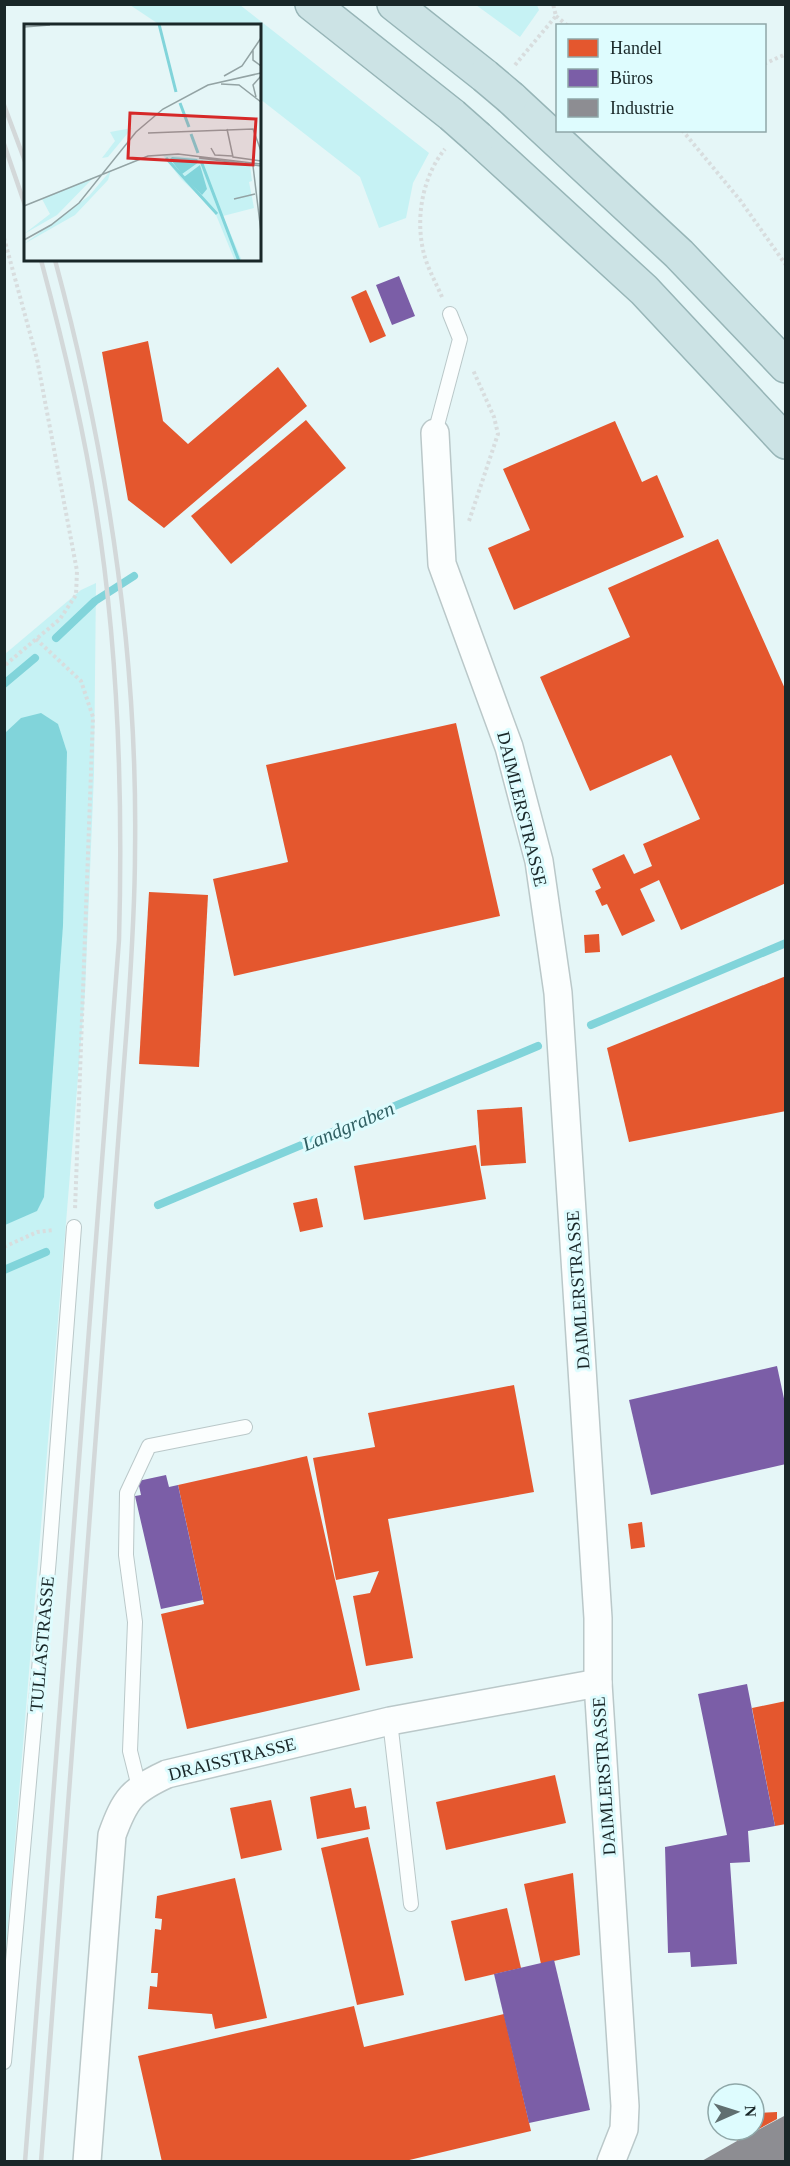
<svg xmlns="http://www.w3.org/2000/svg" width="790" height="2166" viewBox="0 0 790 2166" font-family="'Times New Roman',serif">
<rect width="100%" height="100%" fill="#e5f6f7"/>
<g fill="#c6f2f4">
<path d="M 130,5 L 240,5 L 429,153 L 413,183 L 406,218 L 379,228 L 360,177 L 260,99 L 260,26 L 160,25 Z"/>
<path d="M 476,5 L 537,5 L 539,10 L 520,37 Z"/>
<path d="M 96,583 L 94,774 L 85,992 L 5,1963 L 5,654 L 81,590 Z"/>
</g>
<path fill="#81d4da" d="M 41,713 L 58,724 L 67,752 L 63,925 L 44,1197 L 37,1211 L 5,1225 L 5,733 L 21,718 Z"/>
<g fill="#e4572e">
<path d="M 366,290 L 386,336 L 370,343 L 351,297 Z"/>
<path d="M 148,341 L 163,421 L 188,444 L 278,367 L 307,406 L 164,528 L 128,500 L 102,352 Z"/>
<path d="M 306,420 L 346,468 L 231,564 L 191,516 Z"/>
<path d="M 615,421 L 642,482 L 657,475 L 684,537 L 514,610 L 488,548 L 530,530 L 503,469 Z"/>
<path d="M 718,539 L 786,691 L 786,883 L 681,930 L 659,880 L 640,889 L 655,921 L 622,936 L 607,904 L 602,906 L 595,891 L 601,888 L 592,869 L 624,854 L 634,874 L 652,866 L 643,844 L 700,819 L 671,755 L 590,791 L 540,677 L 630,637 L 608,588 Z"/>
<path d="M 456,723 L 500,916 L 234,976 L 213,879 L 288,862 L 266,765 Z"/>
<path d="M 149,892 L 208,895 L 199,1067 L 139,1064 Z"/>
<path d="M 599,934 L 600,952 L 585,953 L 584,935 Z"/>
<path d="M 786,976 L 786,1111 L 629,1142 L 607,1048 Z"/>
<path d="M 522,1107 L 526,1163 L 481,1166 L 477,1110 Z"/>
<path d="M 476,1145 L 486,1199 L 364,1220 L 354,1166 Z"/>
<path d="M 317,1198 L 323,1227 L 300,1232 L 293,1203 Z"/>
<path d="M 514,1385 L 534,1492 L 388,1519 L 413,1658 L 366,1666 L 353,1596 L 370,1593 L 379,1571 L 336,1580 L 313,1458 L 375,1447 L 368,1413 Z"/>
<path d="M 307,1456 L 360,1690 L 187,1729 L 161,1614 L 204,1604 L 178,1485 Z"/>
<path d="M 642,1522 L 645,1547 L 631,1549 L 628,1524 Z"/>
<path d="M 786,1701 L 786,1824 L 775,1826 L 752,1708 Z"/>
<path d="M 555,1775 L 566,1823 L 446,1850 L 436,1802 Z"/>
<path d="M 351,1788 L 355,1808 L 366,1806 L 370,1829 L 317,1839 L 310,1797 Z"/>
<path d="M 271,1800 L 282,1850 L 241,1859 L 230,1808 Z"/>
<path d="M 368,1837 L 404,1995 L 357,2005 L 321,1848 Z"/>
<path d="M 573,1873 L 580,1955 L 541,1964 L 524,1884 Z"/>
<path d="M 235,1878 L 267,2018 L 215,2029 L 212,2014 L 148,2009 L 150,1986 L 157,1987 L 158,1973 L 151,1973 L 155,1929 L 161,1930 L 162,1919 L 155,1918 L 157,1896 Z"/>
<path d="M 507,1908 L 521,1968 L 465,1981 L 451,1921 Z"/>
<path d="M 354,2006 L 364,2047 L 504,2014 L 531,2131 L 401,2162 L 162,2162 L 138,2056 Z"/>
<path d="M 777,2112 L 777,2119 L 737,2141 L 736,2130 L 754,2130 L 754,2113 Z"/>
</g>
<g fill="#7b5ea7">
<path d="M 399,276 L 415,316 L 392,325 L 376,285 Z"/>
<path d="M 777,1366 L 786,1408 L 786,1464 L 651,1495 L 629,1400 Z"/>
<path d="M 166,1475 L 169,1487 L 178,1485 L 203,1600 L 161,1609 L 135,1496 L 141,1495 L 138,1481 Z"/>
<path d="M 747,1684 L 775,1826 L 748,1831 L 750,1862 L 730,1863 L 737,1964 L 691,1967 L 690,1952 L 668,1953 L 665,1847 L 727,1835 L 698,1694 Z"/>
<path d="M 554,1960 L 590,2110 L 529,2123 L 494,1974 Z"/>
</g>
<path fill="#8d8d92" d="M 786,2115 L 786,2162 L 700,2162 L 737,2141 Z"/>
<g fill="none" stroke-linecap="round" stroke-linejoin="round">
<g stroke="#81d4da" stroke-width="8">
<path d="M 56,638 L 95,601 L 134,576"/>
<path d="M 4,684 L 35,658"/>
<path d="M 591,1025 L 786,943"/>
<path d="M 158,1205 L 538,1046"/>
<path d="M 4,1270 L 46,1252"/>
</g>
<g stroke="#bac8c9" stroke-width="16">
<g id="lane">
<path d="M 435,433 L 460,339 L 450,314"/>
<path d="M 390,1721 L 411,1904"/>
<path d="M 139,1787 L 130,1751 L 135,1622 L 126,1555 L 127,1493 L 149,1446 L 245,1427"/>
<path d="M 4,2062 L 49,1558 L 74,1227"/>
</g>
</g>
<g stroke="#bac8c9" stroke-width="30">
<g id="street">
<path d="M 435,433 L 442,564 L 509,747 L 539,861 L 558,993 L 598,1618 L 598,1683 L 625,2106 L 624,2129 L 611,2162"/>
<path d="M 87,2162 L 112,1835 C 125,1799 132,1790 167,1774 L 390,1721 L 598,1683"/>
</g>
</g>
<g stroke="#97b5b7" stroke-width="36">
<g id="highway">
<path d="M 312,4 L 452,115"/>
<path d="M 394,4 L 485,76"/>
<path d="M 511,98 L 679,254 L 786,366"/>
<path d="M 478,138 L 644,290 L 786,442"/>
</g>
</g>
<g stroke="#d8ddde" stroke-width="4" stroke-dasharray="3 3" stroke-linecap="butt">
<path d="M 556,16 L 568,26"/>
<path d="M 764,64 L 786,54"/>
<path d="M 515,65 L 556,16 L 553,4"/>
<path d="M 682,130 L 740,200 L 786,265"/>
<path d="M 4,238 L 37,359 L 77,571 L 76,595 L 60,619 L 4,666"/>
<path d="M 442,297 C 436,283 428,269 424,254 C 415,219 422,177 445,149"/>
<path d="M 469,521 L 498,434 L 494,417 L 473,370"/>
<path d="M 36,639 L 81,681 L 93,717 L 75,1210"/>
<path d="M 4,1247 L 37,1232 L 54,1230"/>
</g>
<use href="#lane" stroke="#fbfefe" stroke-width="14"/>
<use href="#street" stroke="#fbfefe" stroke-width="27"/>
<use href="#highway" stroke="#cce3e5" stroke-width="33"/>
<g stroke="#d3d8d9" stroke-width="4.5">
<path d="M 4,105 L 26,164"/>
<path d="M 4,144 L 26,208"/>
<path d="M 25,2162 L 119,940 C 123,796 119,652 96,509 C 83,424 63,342 41,260"/>
<path d="M 41,2162 L 127,1024 C 131,967 135,909 135,852 C 138,651 107,453 55,260"/>
</g>
<g stroke="#97b5b7" stroke-width="36" stroke-linecap="butt">
<g id="highway-bridge">
<path d="M 485,76 L 511,98"/>
<path d="M 452,115 L 478,138"/>
</g>
</g>
<use href="#highway-bridge" stroke="#cce3e5" stroke-width="33"/>
</g>
<g text-anchor="middle" stroke-width="6" stroke-linejoin="round" paint-order="stroke">
<g font-size="18" fill="#192728" stroke="#defcfe">
<text transform="translate(522 809) rotate(76)" y="6">DAIMLERSTRASSE</text>
<text transform="translate(578 1290) rotate(-94)" y="6">DAIMLERSTRASSE</text>
<text transform="translate(42 1644) rotate(-85)" y="6">TULLASTRASSE</text>
<text transform="translate(232 1759) rotate(-14)" y="6">DRAISSTRASSE</text>
<text transform="translate(604 1776) rotate(-94)" y="6">DAIMLERSTRASSE</text>
</g>
<g font-size="20" font-style="italic" fill="#2f5f62" stroke="#defcfe">
<text transform="translate(348 1126) rotate(-23)" y="7">Landgraben</text>
</g>
</g>
<g transform="translate(24 24)">
<rect width="237" height="237" fill="#e5f6f7"/>
<path d="M 108,104 L 84,133 L 78,134 L 91,117 L 86,108 ZM 138,130 L 226,141 L 228,157 L 225,158 L 230,184 L 199,192 L 218,237 L 211,237 L 190,186 L 157,155 ZM 87,146 L 84,156 L 51,191 L 0,220 L 65,172 ZM 70,153 L 33,191 L 0,210 L 26,190 L 18,175 Z" fill="#c6f2f4"/>
<path d="M 148,133 L 173,135 L 175,138 L 158,150 L 146,135 ZM 176,141 L 183,165 L 178,171 L 160,153 Z" fill="#81d4da"/>
<path fill="none" stroke="#81d4da" stroke-width="3" d="M 135,0 L 152,68M 156,79 L 165,103M 167,110 L 174,129M 142,134 L 193,190M 177,137 L 215,237"/>
<path fill="none" stroke="#93a3a4" stroke-width="1.5" d="M 0,3 L 26,1M 229,25 L 229,36 L 237,42M 200,52 L 218,42 L 237,14M 197,60 L 215,61 L 237,78M 232,73 L 229,61 L 237,52M 203,105 L 209,133 L 237,137M 124,109 L 229,105 L 237,127M 187,124 L 191,131 L 208,132M 175,134 L 237,142M 229,142 L 237,208M 210,175 L 231,170M 0,182 L 124,132 L 154,130 L 237,140M 0,216 L 27,201 L 55,179 L 112,108 L 139,85 L 184,61 L 237,49"/>
<path fill="#d62828" fill-opacity="0.15" stroke="#d62828" stroke-width="3" d="M 106,89 L 232,95 L 229,141 L 104,134 Z"/>
<rect width="237" height="237" fill="none" stroke="#192728" stroke-width="3"/>
</g>
<rect width="790" height="2166" fill="none" stroke="#192728" stroke-width="12"/>
<rect x="556" y="24" width="210" height="108" fill="#defcfe" stroke="#8fa7a8" stroke-width="1.5"/>
<rect x="568" y="39" width="30" height="18" fill="#e4572e" stroke="#8fa7a8" stroke-width="1.5"/>
<text x="610" y="54" font-size="18" fill="#192728">Handel</text>
<rect x="568" y="69" width="30" height="18" fill="#7b5ea7" stroke="#8fa7a8" stroke-width="1.5"/>
<text x="610" y="84" font-size="18" fill="#192728">Büros</text>
<rect x="568" y="99" width="30" height="18" fill="#8d8d92" stroke="#8fa7a8" stroke-width="1.5"/>
<text x="610" y="114" font-size="18" fill="#192728">Industrie</text>
<g transform="translate(736 2112) rotate(87)"><circle r="28" fill="#defcfe" stroke="#8fa7a8" stroke-width="1.5"/>
<path d="M0-4.5L10 22L0 15L-10 22Z" fill="#606f70"/>
<text y="-9" font-size="16" font-weight="bold" text-anchor="middle" fill="#192728">N</text>
</g>
</svg>
